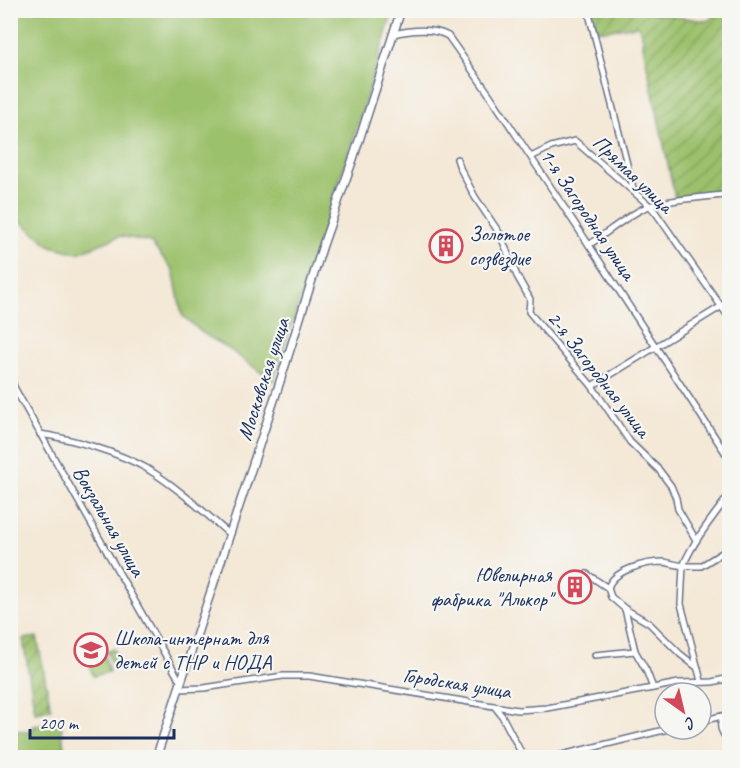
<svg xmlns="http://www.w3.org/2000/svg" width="740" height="768" viewBox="0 0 740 768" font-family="Caveat,sans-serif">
<defs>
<pattern id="garden-furrows" width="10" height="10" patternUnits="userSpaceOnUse" patternTransform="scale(1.5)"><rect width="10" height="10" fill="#9cc16c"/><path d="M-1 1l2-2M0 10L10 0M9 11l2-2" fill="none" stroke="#7e9d5c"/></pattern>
</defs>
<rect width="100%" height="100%" fill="#f6f6f2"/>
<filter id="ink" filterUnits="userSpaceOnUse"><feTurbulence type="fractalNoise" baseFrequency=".0167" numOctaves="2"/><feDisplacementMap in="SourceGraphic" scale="12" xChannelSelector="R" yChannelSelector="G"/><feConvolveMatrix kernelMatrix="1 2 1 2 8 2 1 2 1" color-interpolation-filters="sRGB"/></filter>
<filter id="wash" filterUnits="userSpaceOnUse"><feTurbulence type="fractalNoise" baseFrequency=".008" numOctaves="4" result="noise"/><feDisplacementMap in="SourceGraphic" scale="24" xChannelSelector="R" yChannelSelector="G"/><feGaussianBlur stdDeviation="1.35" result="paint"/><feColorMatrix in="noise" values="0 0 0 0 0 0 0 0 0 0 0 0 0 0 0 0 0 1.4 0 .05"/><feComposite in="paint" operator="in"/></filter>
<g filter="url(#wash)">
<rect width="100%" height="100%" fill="#f4e8d6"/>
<g fill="#9cc16c" stroke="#5c7865" stroke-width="1.5">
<path d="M 11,10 L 393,11 L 353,140 L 273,381 L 229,349 L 201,332 L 182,315 L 173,270 L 150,242 L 120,236 L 78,253 L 51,246 L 11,214 Z"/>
<path d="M 103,649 L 109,672 L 93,676 L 86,654 Z"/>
<path d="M 114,649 L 121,664 L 113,667 L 107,652 Z"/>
<path d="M 61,723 L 64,748 L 28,755 L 19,752 L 14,745 L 16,730 L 25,732 L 34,730 L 33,726 Z"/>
</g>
<g fill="url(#garden-furrows)" stroke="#5c7865" stroke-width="1.5">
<path d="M 591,11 L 645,11 L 646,12 L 706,21 L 711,19 L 714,12 L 729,15 L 729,191 L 675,198 L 642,41 L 644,40 L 638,26 L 597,31 L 593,14 L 591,14 Z"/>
<path d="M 37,637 L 51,709 L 35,712 L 23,639 Z"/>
</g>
</g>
<g filter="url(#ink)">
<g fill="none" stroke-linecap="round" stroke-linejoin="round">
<g stroke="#677088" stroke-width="8">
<g id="minor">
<path d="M 588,10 L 634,192"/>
<path d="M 393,34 C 410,30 432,27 448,36 L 489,94 L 589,245 L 730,460"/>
<path d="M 531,157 L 551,147 L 575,141 L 650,206 L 656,213 L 730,319"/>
<path d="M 457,159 L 460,168 L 475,197 L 500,234 L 517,276 L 530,299 L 529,312 L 592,386 L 630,442 L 659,470 L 671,486 L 676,498 L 678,509 L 696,540"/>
<path d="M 589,245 C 607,233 630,213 649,206 C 673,198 705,198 730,194"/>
<path d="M 10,377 L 15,389 L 180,681"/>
<path d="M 592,386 L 730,301"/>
<path d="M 40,434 C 73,439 117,452 146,468 C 176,486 203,511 229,534"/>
<path d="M 587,574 L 608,588"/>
<path d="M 608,588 C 613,570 646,562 663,562 C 670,563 677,565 683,566 C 694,540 713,517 730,494"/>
<path d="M 608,588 L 611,597 L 625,609 L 649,623 L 680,654 L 698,668"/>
<path d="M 625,609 L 635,651 L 646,670 L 653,688"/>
<path d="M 595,655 L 635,651"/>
<path d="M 701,681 L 681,604 L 683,566 L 701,566 L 730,548"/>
<path d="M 178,689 L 204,688 L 283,676 L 309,676 L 518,710 L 547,708 L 679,683 L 712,682 L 730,678"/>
<path d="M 495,707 L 502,716 L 524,758"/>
<path d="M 730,710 C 717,721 718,730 730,742"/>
<path d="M 701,721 L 722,716"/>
<path d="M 550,758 L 668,729"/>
<path d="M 723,758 L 730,748"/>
</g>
</g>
<g stroke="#677088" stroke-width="10">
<path id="major" d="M 156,758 L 277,391 L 323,245 L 354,156 L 401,10"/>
</g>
<use href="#minor" stroke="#fff" stroke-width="5"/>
<use href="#major" stroke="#fff" stroke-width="7"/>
</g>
</g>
<defs>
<g id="building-ring" transform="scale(1.725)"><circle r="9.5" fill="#f6f6f2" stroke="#d1495b" stroke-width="1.5"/><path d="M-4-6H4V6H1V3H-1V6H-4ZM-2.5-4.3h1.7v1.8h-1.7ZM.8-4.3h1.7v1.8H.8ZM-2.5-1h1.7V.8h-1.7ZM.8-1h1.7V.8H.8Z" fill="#d1495b"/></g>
<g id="school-ring" transform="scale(1.725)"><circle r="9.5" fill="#f6f6f2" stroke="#d1495b" stroke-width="1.5"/><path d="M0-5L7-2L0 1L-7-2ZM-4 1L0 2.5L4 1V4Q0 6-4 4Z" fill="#d1495b"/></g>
</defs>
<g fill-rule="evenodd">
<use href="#building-ring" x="446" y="246"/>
<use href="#building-ring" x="575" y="587"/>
<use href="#school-ring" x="91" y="650"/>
</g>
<g text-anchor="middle" stroke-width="4.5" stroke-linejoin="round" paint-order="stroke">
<g font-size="21" fill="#1b2f5e" stroke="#f6f6f2">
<text transform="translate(633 174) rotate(44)" y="7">Прямая улица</text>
<text transform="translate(588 214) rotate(56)" y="7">1-я Загородная улица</text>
<text transform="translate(599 374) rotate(52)" y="7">2-я Загородная улица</text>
<text transform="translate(263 379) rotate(-72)" y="7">Московская улица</text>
<text transform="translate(109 521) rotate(60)" y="7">Вокзальная улица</text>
<text transform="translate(457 683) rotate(9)" y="7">Городская улица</text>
</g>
<g font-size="21" fill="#1b2f5e" stroke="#f6f6f2" text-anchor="start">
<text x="469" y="241">Золотое<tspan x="469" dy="24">созвездие</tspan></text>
<text x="552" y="582" text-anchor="end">Ювелирная<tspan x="552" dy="24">фабрика "Алькор"</tspan></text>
<text x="114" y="645">Школа-интернат для<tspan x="114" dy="24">детей с ТНР и НОДА</tspan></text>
</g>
</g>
<rect width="740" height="768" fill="none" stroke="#f6f6f2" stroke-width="36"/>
<g transform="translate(683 711) rotate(146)"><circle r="28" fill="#f6f6f2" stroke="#9ea6b7" stroke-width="1.5"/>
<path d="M0-4.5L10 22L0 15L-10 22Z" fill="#d1495b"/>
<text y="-9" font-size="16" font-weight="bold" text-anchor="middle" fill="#1b2f5e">С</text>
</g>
<path d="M30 729v9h144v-9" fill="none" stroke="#1b2f5e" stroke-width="3"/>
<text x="39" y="729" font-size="18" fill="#1b2f5e" stroke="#f6f6f2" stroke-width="4.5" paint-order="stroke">200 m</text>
</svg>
